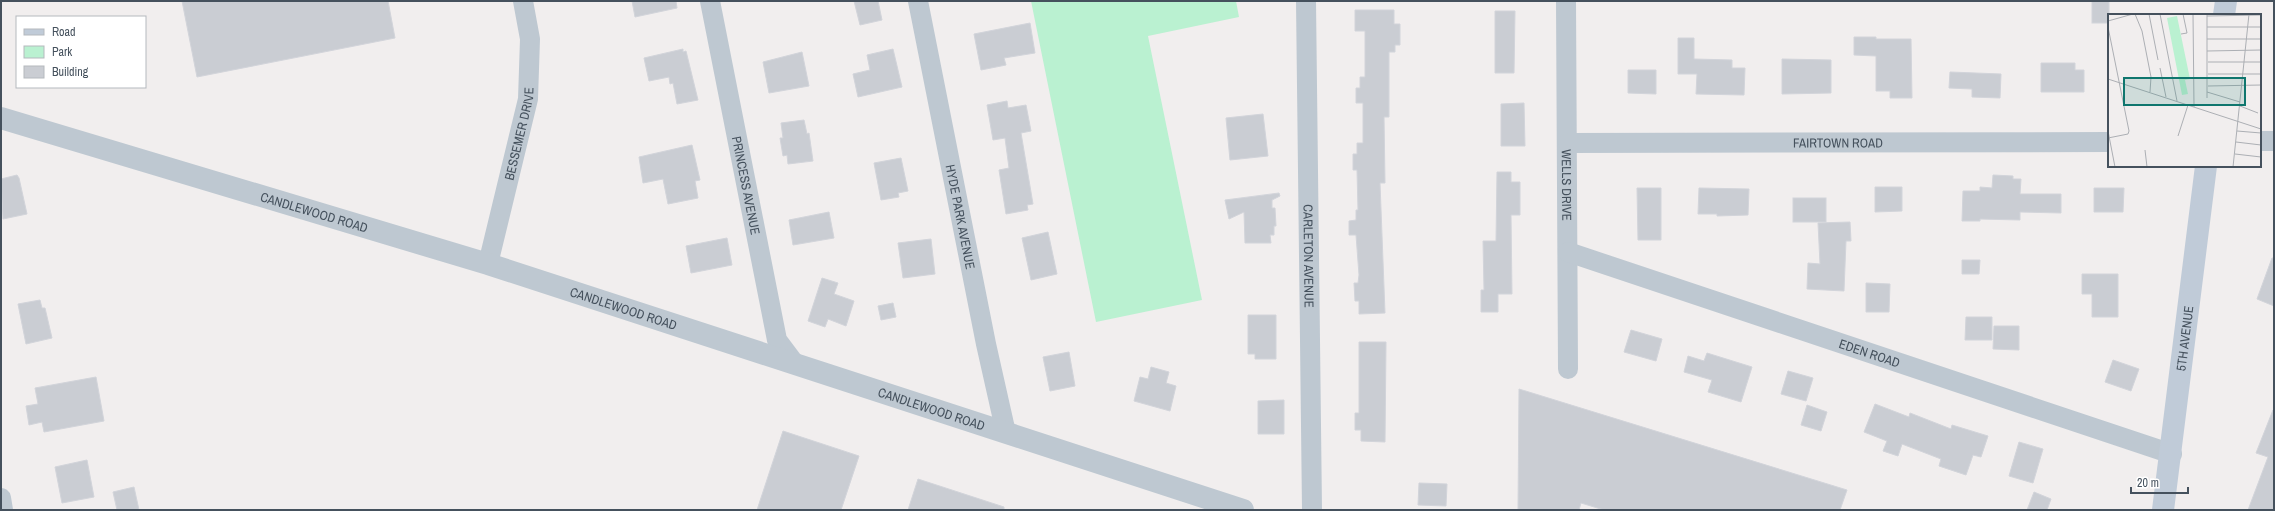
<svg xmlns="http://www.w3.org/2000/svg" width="2275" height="511" viewBox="0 0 2275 511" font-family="'Archivo Narrow',sans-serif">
<rect width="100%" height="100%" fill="#f1eeee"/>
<path fill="#baf1d1" d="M 1031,1 L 1236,1 L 1239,17 L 1148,36 L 1202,300 L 1096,322 Z"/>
<g fill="#cacdd3" stroke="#d2d4da">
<path d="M 182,1 L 388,1 L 395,38 L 197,77 Z"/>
<path d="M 632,1 L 676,1 L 677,8 L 635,17 Z"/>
<path d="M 854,1 L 878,1 L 882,20 L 860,25 Z"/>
<rect x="2092" y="1" width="17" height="22"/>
<path d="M 1355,10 L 1394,10 L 1394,24 L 1400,24 L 1400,45 L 1395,45 L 1395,52 L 1389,52 L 1389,117 L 1384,117 L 1385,183 L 1380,183 L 1385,313 L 1359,314 L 1359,301 L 1355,301 L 1354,283 L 1358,283 L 1359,275 L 1356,235 L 1349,235 L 1349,221 L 1356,220 L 1356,210 L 1358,210 L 1357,170 L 1353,170 L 1353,154 L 1357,154 L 1357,143 L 1363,143 L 1363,103 L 1356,103 L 1356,88 L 1360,88 L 1360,77 L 1365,77 L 1365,31 L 1355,31 Z"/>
<path d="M 1495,11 L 1515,11 L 1514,73 L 1495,73 Z"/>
<path d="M 1030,23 L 1035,53 L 1004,58 L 1006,65 L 981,70 L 974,34 Z"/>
<path d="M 1854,37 L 1876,37 L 1876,39 L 1911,39 L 1912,98 L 1890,98 L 1890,91 L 1876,91 L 1876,56 L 1854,55 Z"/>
<path d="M 1678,38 L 1694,38 L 1694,59 L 1732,60 L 1732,68 L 1745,68 L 1744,95 L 1696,94 L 1697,74 L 1678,74 Z"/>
<path d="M 683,49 L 683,52 L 686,51 L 698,100 L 677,104 L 673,83 L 670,84 L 669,77 L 649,81 L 644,58 Z"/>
<path d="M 893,49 L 902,87 L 858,97 L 853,74 L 870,70 L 867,55 Z"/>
<path d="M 802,52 L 809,86 L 769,93 L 763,62 Z"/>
<path d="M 1782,59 L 1831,60 L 1831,93 L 1782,94 Z"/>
<path d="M 2041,63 L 2075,63 L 2075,70 L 2084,70 L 2084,92 L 2041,92 Z"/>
<path d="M 1628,70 L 1656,70 L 1656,94 L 1628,93 Z"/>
<path d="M 1950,72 L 2001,74 L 2000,98 L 1972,97 L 1972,89 L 1949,88 Z"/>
<path d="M 1007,101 L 1008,108 L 1026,105 L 1031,131 L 1021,133 L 1033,204 L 1027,205 L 1028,210 L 1006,214 L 999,170 L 1009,168 L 1005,138 L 993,140 L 987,105 Z"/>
<path d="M 1524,103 L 1525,146 L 1501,146 L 1501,104 Z"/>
<path d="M 1263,114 L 1268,156 L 1230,160 L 1226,118 Z"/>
<path d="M 804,120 L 807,134 L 809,133 L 813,161 L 788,164 L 787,155 L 783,156 L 780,138 L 783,138 L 781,123 Z"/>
<path d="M 692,145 L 700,180 L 695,181 L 698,198 L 668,204 L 663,179 L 643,183 L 639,157 Z"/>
<path d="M 901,158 L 908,191 L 898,193 L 899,197 L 881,200 L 874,163 Z"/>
<path d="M 1497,172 L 1511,172 L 1511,182 L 1520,182 L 1520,215 L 1511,215 L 1512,294 L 1498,294 L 1498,312 L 1481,312 L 1481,290 L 1484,290 L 1483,241 L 1496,241 Z"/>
<path d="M 17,175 L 19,178 L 27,214 L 3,219 L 1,179 Z"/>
<path d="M 1993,175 L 2013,176 L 2013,179 L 2021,179 L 2020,194 L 2061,194 L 2061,213 L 2020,212 L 2020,220 L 1980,219 L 1980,221 L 1962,221 L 1963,191 L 1980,191 L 1980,187 L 1992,188 Z"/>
<path d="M 1875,187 L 1902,187 L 1902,211 L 1875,212 Z"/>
<path d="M 1637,188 L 1661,188 L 1661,240 L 1638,240 Z"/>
<path d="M 1699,188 L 1749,189 L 1748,215 L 1717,216 L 1717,214 L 1698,214 Z"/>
<path d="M 2094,188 L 2124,188 L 2123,212 L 2094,212 Z"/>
<path d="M 1279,193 L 1280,196 L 1272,200 L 1272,208 L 1275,208 L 1276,226 L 1274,226 L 1274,235 L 1270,235 L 1271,243 L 1245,243 L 1244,212 L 1229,219 L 1225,200 Z"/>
<rect x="1793" y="198" width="33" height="24"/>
<path d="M 829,212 L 834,238 L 793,245 L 789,220 Z"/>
<path d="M 1850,222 L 1851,241 L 1846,241 L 1844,291 L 1807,289 L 1808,263 L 1820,264 L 1818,223 Z"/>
<path d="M 1048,232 L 1057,274 L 1031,280 L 1022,238 Z"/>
<path d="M 727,238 L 732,265 L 691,273 L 686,246 Z"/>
<path d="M 931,239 L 935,274 L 903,278 L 898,243 Z"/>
<path d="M 2272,258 L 2274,258 L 2274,306 L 2257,299 Z"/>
<path d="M 1962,260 L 1980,260 L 1979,274 L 1962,274 Z"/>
<path d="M 2082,274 L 2118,274 L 2118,317 L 2092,317 L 2092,294 L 2082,294 Z"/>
<path d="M 822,278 L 838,283 L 834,294 L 854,301 L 846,326 L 828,319 L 825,327 L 808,321 Z"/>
<path d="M 1866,283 L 1890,284 L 1889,312 L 1866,312 Z"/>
<path d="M 40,300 L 42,308 L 45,308 L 52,338 L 26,344 L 18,304 Z"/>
<path d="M 893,303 L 896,317 L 881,320 L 878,306 Z"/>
<path d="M 1248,315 L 1276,315 L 1276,359 L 1255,359 L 1255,354 L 1248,354 Z"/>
<path d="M 1966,317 L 1992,317 L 1992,340 L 1965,340 Z"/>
<path d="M 1994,326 L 2019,326 L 2019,350 L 1993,349 Z"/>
<path d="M 1631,330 L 1662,339 L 1656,361 L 1624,352 Z"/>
<path d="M 1359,342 L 1386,342 L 1385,442 L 1361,441 L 1361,430 L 1355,430 L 1355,413 L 1359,413 Z"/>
<path d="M 1069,352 L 1075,386 L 1050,391 L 1043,357 Z"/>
<path d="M 1707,353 L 1752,367 L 1741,402 L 1708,392 L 1712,380 L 1684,372 L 1688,356 L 1704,361 Z"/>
<path d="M 2113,360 L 2139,369 L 2131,391 L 2105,382 Z"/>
<path d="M 1151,367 L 1169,372 L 1166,383 L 1176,386 L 1170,411 L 1134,401 L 1140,377 L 1148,379 Z"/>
<path d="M 1788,371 L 1813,378 L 1806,401 L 1781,394 Z"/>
<path d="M 96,377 L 104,421 L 44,432 L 42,422 L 29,425 L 26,406 L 38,404 L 35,388 Z"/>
<path d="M 1519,389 L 1847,490 L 1840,510 L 1604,510 L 1581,503 L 1579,510 L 1518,510 Z"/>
<path d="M 1284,400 L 1284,434 L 1258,434 L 1258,401 Z"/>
<path d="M 1875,404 L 1909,417 L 1910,413 L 1951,429 L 1952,425 L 1988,436 L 1981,457 L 1973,455 L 1966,475 L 1939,466 L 1941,459 L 1902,444 L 1898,456 L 1883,451 L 1887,441 L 1864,432 Z"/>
<path d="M 1807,405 L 1827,412 L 1821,431 L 1801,425 Z"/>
<path d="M 2273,410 L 2274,510 L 2248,510 L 2268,457 L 2256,453 Z"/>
<path d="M 783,431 L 859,456 L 841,510 L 757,510 Z"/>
<path d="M 2019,442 L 2043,449 L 2033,483 L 2009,476 Z"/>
<path d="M 87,460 L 94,497 L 62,503 L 55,467 Z"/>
<path d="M 918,479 L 1004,507 L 1004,510 L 908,510 Z"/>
<path d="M 1419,483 L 1447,484 L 1446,506 L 1418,505 Z"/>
<path d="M 134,487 L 139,510 L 117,510 L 113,492 Z"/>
<path d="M 2034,492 L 2051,499 L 2047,510 L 2027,510 Z"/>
</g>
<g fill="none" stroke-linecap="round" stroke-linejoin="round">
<g stroke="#bec8d1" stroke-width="20">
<path id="s1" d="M 710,1 L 777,340 L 795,364"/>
<path id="s2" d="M 918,1 L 986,344 L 1006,433"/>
<path id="s3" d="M 1306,1 L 1312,510"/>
<path id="s4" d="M 1566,1 L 1568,369"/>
<path d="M 2260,141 L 2274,141"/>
<path id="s5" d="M 1568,143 L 2109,142"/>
<path id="s6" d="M 1568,252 L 2172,454"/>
<path id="s7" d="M 488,264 L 528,99 L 530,39 L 523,1"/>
<path d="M 1,498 L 3,510"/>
</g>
<path stroke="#bec8d1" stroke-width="22" id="s8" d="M 1,118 L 488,264 L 1243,510"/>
<g stroke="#c0cbd8" stroke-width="22">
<path d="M 2224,15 L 2226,1"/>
<path id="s9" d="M 2163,510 L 2206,166"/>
</g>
</g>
<g text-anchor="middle" stroke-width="4" stroke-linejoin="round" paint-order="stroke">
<g font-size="13" fill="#45515d" stroke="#fff">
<text dy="5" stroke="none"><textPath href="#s7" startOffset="134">BESSEMER DRIVE</textPath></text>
<text dy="5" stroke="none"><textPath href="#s5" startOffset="270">FAIRTOWN ROAD</textPath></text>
<text dy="5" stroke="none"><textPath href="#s1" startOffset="188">PRINCESS AVENUE</textPath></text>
<text dy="5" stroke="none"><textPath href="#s4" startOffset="184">WELLS DRIVE</textPath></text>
<text dy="5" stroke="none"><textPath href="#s8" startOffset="327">CANDLEWOOD ROAD</textPath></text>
<text dy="5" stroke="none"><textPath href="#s2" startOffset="220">HYDE PARK AVENUE</textPath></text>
<text dy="5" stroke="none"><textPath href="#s3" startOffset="255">CARLETON AVENUE</textPath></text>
<text dy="5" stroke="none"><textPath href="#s8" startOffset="651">CANDLEWOOD ROAD</textPath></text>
<text dy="5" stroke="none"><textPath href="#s9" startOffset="173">5TH AVENUE</textPath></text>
<text dy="5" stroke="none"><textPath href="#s6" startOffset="318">EDEN ROAD</textPath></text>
<text dy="5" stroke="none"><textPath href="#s8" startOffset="975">CANDLEWOOD ROAD</textPath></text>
</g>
</g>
<g transform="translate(2108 14)">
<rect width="153" height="153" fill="#f1eeee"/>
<path d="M 69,2 L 82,65 L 77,66 L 80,80 L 74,81 L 59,4 Z" fill="#baf1d1"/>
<path fill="none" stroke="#acafb4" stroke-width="1" d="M 27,0 L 34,17 L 43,63 L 42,78M 41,0 L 50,46M 52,0 L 69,87M 85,0 L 86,93M 99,0 L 99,84M 99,2 L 153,1M 0,7 L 25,0M 0,13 L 21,117 L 20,120 L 0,124M 99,13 L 153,13M 73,20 L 79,19 L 75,0M 99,25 L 153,25M 99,37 L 153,36M 100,48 L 153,48M 52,54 L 58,83M 100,60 L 153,60M 0,65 L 153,115M 100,72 L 153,71M 99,78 L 132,88M 132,92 L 150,99M 0,117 L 7,153M 129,117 L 153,119M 70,122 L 80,91M 128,128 L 153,131M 37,136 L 39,153M 127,140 L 153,143M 125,153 L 141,0"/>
<path fill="#0f766e" fill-opacity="0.15" stroke="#0f766e" stroke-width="2" d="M 16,64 L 137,64 L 137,91 L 16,91 Z"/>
<rect width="153" height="153" fill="none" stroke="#45515d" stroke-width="2"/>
</g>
<rect width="2275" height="511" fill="none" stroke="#45515d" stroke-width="4"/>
<rect x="16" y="16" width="130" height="72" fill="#ffffff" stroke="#b5b9be"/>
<rect x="24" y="29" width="20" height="6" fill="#c0cbd8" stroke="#b5b9be"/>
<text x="52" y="36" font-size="12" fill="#45515d">Road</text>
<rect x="24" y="46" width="20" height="12" fill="#baf1d1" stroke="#b5b9be"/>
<text x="52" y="56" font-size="12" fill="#45515d">Park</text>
<rect x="24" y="66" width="20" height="12" fill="#cacdd3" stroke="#b5b9be"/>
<text x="52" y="76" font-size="12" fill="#45515d">Building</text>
<path d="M2131 487v6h57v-6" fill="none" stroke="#45515d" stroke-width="2"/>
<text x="2137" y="487" font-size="12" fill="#45515d" stroke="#ffffff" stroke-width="3" paint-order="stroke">20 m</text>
</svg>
